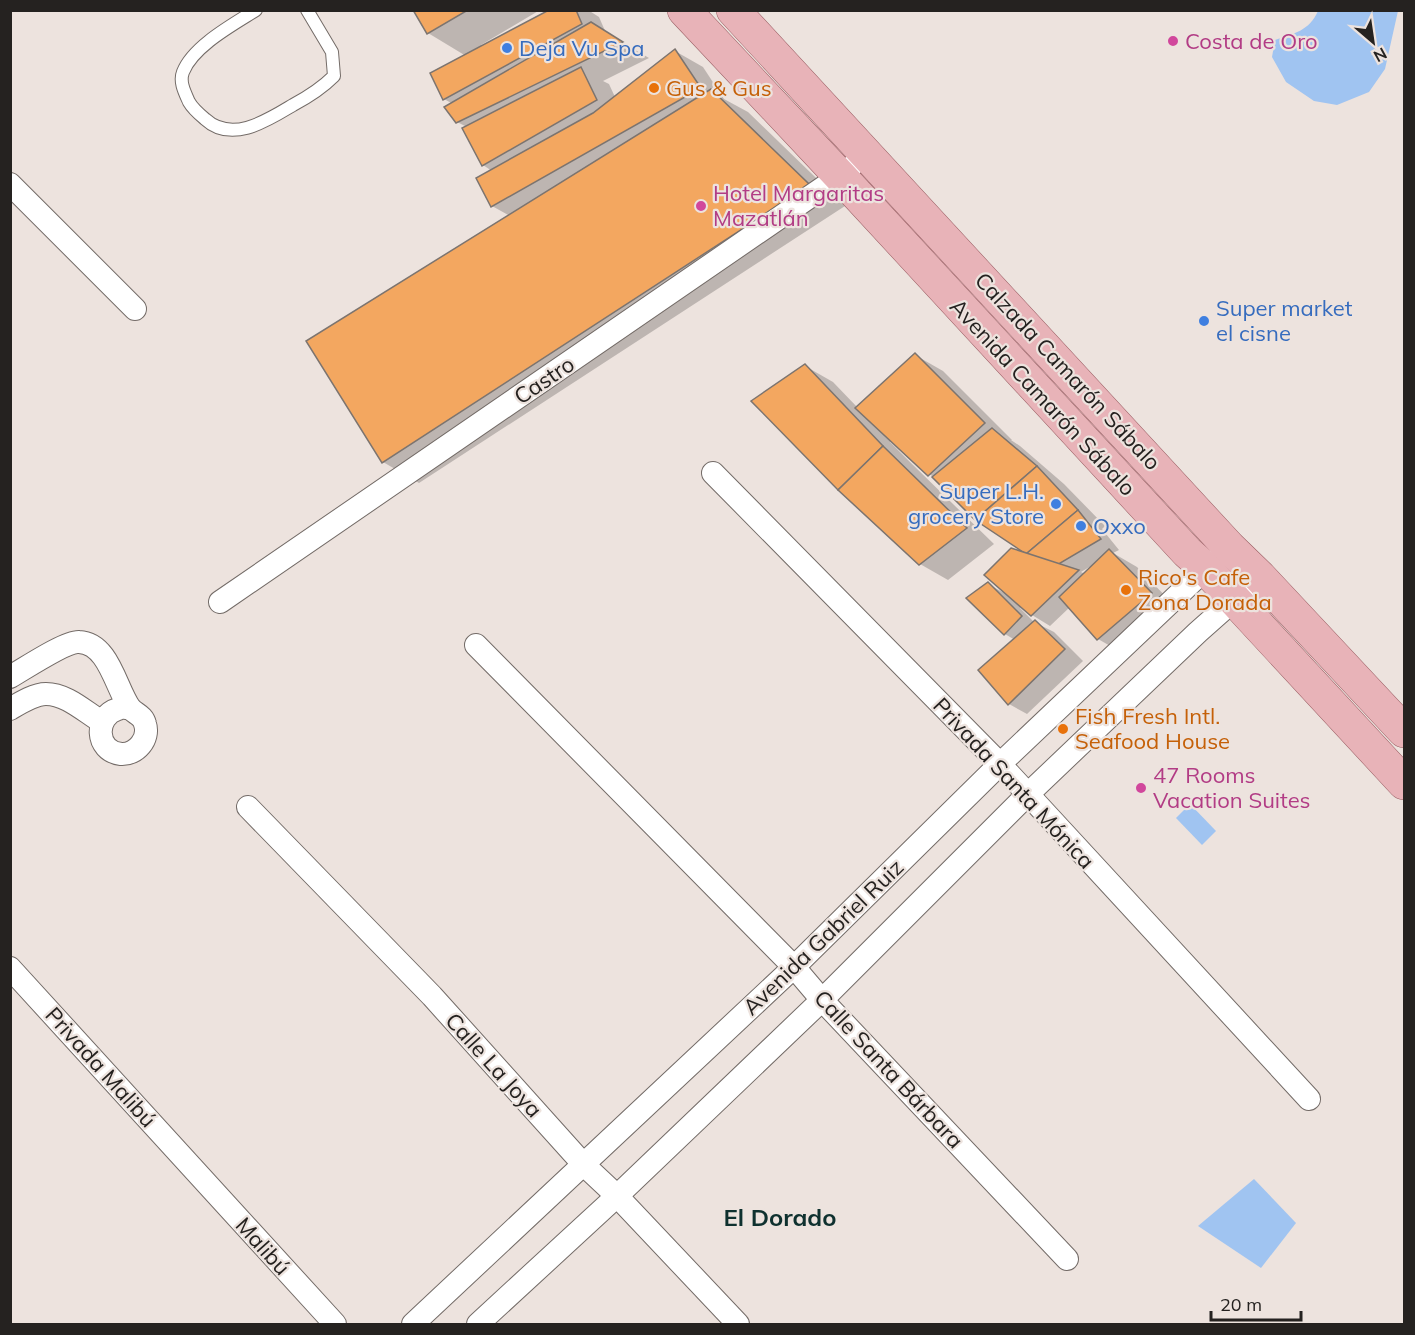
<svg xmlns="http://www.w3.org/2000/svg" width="1415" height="1335" viewBox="0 0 1415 1335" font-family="Mulish,sans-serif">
<rect width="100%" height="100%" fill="#ede3de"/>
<g fill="#a0c4f1">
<path d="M 1318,11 L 1398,11 L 1385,69 L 1369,92 L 1337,105 L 1314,101 L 1286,82 L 1272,57 L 1275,40 C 1295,33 1309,31 1318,11 Z"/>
<path d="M 1190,804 L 1216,831 L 1202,845 L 1176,818 Z"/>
<path d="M 1254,1179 L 1296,1223 L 1261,1268 L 1198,1226 Z"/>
</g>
<g fill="#0003" fill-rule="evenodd">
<path d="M 415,10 L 540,10 L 481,45 L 482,47 L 553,10 L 588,10 L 599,17 L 606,33 L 649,58 L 603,81 L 609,84 L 615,97 L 675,51 L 703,67 L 724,99 L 748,112 L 845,206 L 419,483 L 383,462 L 510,216 L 492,206 L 492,171 L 483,165 L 467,127 L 457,122 L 453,104 L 444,99 L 466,56 L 428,33 Z"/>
<path d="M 915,355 L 943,371 L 1012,440 L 1011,440 L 1020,446 L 1064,484 L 1105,526 L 1102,529 L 1119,550 L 1113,553 L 1137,567 L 1179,610 L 1126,655 L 1098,639 L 1070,607 L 1050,626 L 1032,615 L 1022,606 L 1020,608 L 1034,622 L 1054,632 L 1083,661 L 1027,714 L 1009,704 L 1015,640 L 1005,634 L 968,598 L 988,584 L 1006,594 L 1033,558 L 937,479 L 929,474 L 892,440 L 890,442 L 911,463 L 994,544 L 948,580 L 920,564 L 805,366 L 833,382 L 858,408 ZM 1091,566 L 1085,574 L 1081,572 Z"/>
</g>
<g fill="#f3a760" stroke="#7c746f" stroke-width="1.5">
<path d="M 413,10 L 468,10 L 427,34 Z"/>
<path d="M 549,10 L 576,10 L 582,24 L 443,100 L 430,73 Z"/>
<path d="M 591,22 L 623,42 L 456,123 L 444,107 Z"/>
<path d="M 675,49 L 701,88 L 491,207 L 476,178 L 593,113 Z"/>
<path d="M 581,67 L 597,100 L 482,166 L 462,128 Z"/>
<path d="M 711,89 L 810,185 L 382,463 L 306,341 Z"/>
<path d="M 915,353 L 985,423 L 928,476 L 855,408 Z"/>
<path d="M 805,364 L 883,446 L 838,490 L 751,401 Z"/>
<path d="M 992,428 L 1037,466 L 975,520 L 932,477 Z"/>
<path d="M 883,446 L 967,528 L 919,565 L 838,490 Z"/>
<path d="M 1037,466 L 1078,510 L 1026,554 L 975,520 Z"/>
<path d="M 1078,510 L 1101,539 L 1057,565 L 1026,554 Z"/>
<path d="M 1011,548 L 1079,570 L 1031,616 L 984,575 Z"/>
<path d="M 1109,549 L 1152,593 L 1097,640 L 1059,597 Z"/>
<path d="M 988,582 L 1022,616 L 1004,635 L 966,598 Z"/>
<path d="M 1035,620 L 1065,649 L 1008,705 L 978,670 Z"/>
</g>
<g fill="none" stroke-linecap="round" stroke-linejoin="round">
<g stroke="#736b67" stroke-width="14">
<path id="lane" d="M 256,10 C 234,24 193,46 183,72 C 179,82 185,93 189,102 C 193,109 199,114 205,119 C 232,144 268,120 293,105 C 308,97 322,88 334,76 L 332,52 L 307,10"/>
</g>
<g stroke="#736b67" stroke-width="24">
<g id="street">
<path d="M 10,184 L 135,309"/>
<path d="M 713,473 L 1000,764 L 1309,1099"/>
<path d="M 220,602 L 840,176 L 851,167"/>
<path d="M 476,645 L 794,967 L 822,1000 L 1067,1259"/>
<path d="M 10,677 C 24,669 66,641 79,642 C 109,643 116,689 130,708 C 135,714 143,715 145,724 C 150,739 136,755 121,754 C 95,751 94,716 118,709 C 122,707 127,708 131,709"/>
<path d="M 10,709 C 20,703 34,694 46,694 C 67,694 85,712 102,722"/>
<path d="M 248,807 L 432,996 L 584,1165 L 617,1196 L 738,1324"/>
<path d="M 10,968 L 335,1324"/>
<path d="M 413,1324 L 794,967 L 1000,764 L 1215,560"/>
<path d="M 478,1324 L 617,1196 L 822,1000 L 1027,795 L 1198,632 L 1260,577"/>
</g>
</g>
<g stroke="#9a5f64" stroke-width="34">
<g id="primary">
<path d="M 684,10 L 840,176 L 1187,552 L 1206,569 L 1404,783"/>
<path d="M 733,10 L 1229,547 L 1260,577 L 1404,731"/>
</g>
</g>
<use href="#lane" stroke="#fff" stroke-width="12"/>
<use href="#street" stroke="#fff" stroke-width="22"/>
<use href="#primary" stroke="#e8b3b8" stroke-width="33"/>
</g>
<g fill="#d1479c" stroke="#ede3de" stroke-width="2">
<circle cx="1173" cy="41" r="6"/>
<circle cx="701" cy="206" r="6"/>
<circle cx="1141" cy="788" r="6"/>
</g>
<g fill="#3f7fe0" stroke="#ede3de" stroke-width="2">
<circle cx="507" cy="48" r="6"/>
<circle cx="1204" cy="321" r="6"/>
<circle cx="1056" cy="504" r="6"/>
<circle cx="1081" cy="526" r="6"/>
</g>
<g fill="#e8710a" stroke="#ede3de" stroke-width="2">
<circle cx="654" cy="88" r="6"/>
<circle cx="1126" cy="590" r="6"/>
<circle cx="1063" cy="729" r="6"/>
</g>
<g text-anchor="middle" stroke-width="4.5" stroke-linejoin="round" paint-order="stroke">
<g font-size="22" fill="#b23c85" stroke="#ede3de" text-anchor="start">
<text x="1185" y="49">Costa de Oro</text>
<text x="713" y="201">Hotel Margaritas<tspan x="713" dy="25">Mazatlán</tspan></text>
<text x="1153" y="783">47 Rooms<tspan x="1153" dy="25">Vacation Suites</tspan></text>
</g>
<g font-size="22" fill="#366cbe" stroke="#ede3de" text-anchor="start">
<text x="519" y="56">Deja Vu Spa</text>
<text x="1216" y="316">Super market<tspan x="1216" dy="25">el cisne</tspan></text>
<text x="1044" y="499" text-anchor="end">Super L.H.<tspan x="1044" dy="25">grocery Store</tspan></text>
<text x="1093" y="534">Oxxo</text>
</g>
<g font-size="22" fill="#c56008" stroke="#ede3de" text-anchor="start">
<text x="666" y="96">Gus &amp; Gus</text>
<text x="1138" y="585">Rico's Cafe<tspan x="1138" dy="25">Zona Dorada</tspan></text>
<text x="1075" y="724">Fish Fresh Intl.<tspan x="1075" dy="25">Seafood House</tspan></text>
</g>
<g font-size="22" fill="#252220" stroke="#ede3de">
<text transform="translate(1068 371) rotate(47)" y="8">Calzada Camarón Sábalo</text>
<text transform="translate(544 380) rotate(-34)" y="8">Castro</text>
<text transform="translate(1043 397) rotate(47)" y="8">Avenida Camarón Sábalo</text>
<text transform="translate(1014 783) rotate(47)" y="8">Privada Santa Mónica</text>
<text transform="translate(823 937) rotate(-44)" y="8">Avenida Gabriel Ruiz</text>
<text transform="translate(494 1065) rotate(48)" y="8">Calle La Joya</text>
<text transform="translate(101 1067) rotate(48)" y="8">Privada Malibú</text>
<text transform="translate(889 1069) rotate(47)" y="8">Calle Santa Bárbara</text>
<text transform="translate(263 1246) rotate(48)" y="8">Malibú</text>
</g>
<g font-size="24" font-weight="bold" fill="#0f312f" stroke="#ede3de">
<text x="780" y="1226">El Dorado</text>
</g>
</g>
<rect width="1415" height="1335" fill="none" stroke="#252220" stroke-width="24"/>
<g transform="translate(1373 42) rotate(151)" stroke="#ede3de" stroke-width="4.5" paint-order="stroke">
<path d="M0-4.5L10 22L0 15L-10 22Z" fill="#252220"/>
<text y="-9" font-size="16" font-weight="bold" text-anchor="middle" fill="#252220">N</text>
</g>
<path d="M1211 1311v9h90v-9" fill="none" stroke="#252220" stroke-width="3"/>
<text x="1220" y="1311" font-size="18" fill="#252220" stroke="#ede3de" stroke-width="4.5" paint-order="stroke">20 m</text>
</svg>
